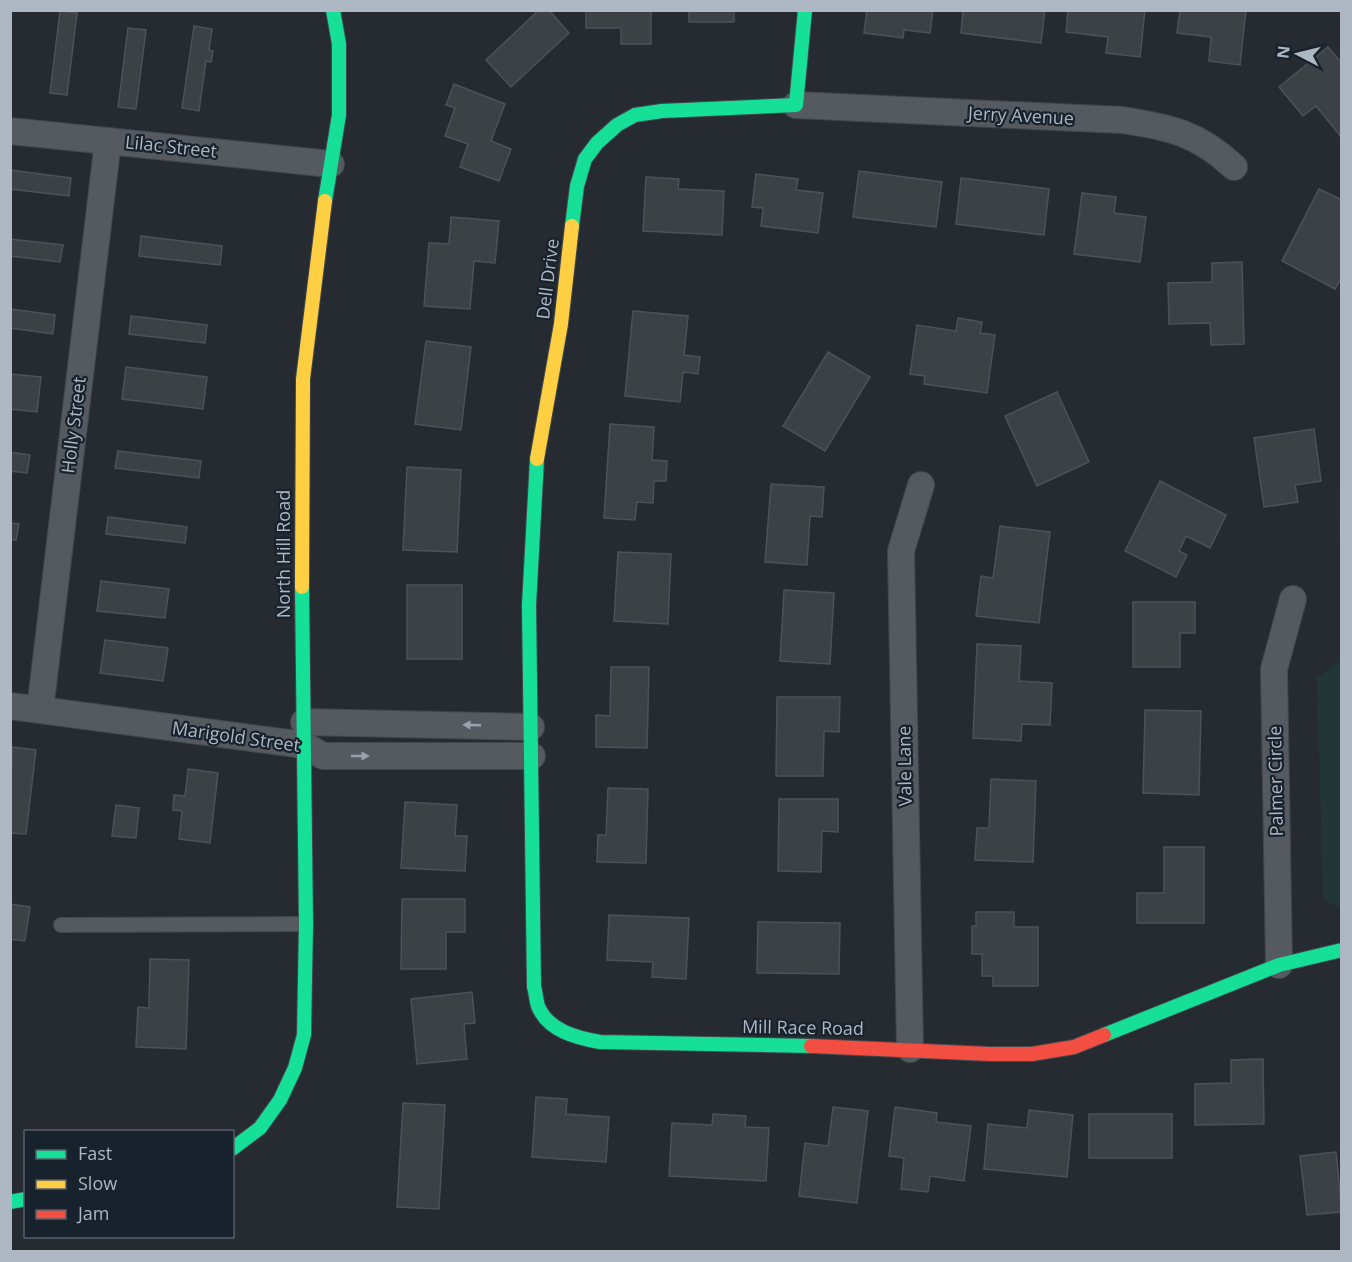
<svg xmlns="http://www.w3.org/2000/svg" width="1352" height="1262" viewBox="0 0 1352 1262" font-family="'Open Sans',sans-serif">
<rect width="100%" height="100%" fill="#252b31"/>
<g fill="#223537">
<path d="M 1341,408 L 1341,542 L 1339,539 Z"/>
<path d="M 1341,660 L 1341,907 L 1330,904 L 1323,897 L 1317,678 Z"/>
</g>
<g fill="#3c4146" stroke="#4c525a" stroke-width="1.5">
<path d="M 539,10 L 549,10 L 569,33 L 511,87 L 486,60 Z"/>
<path d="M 586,10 L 651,10 L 651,44 L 621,44 L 621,28 L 586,28 Z"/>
<rect x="689" y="10" width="45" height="12"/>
<path d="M 867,10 L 933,10 L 930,33 L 904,30 L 903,38 L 864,33 Z"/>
<path d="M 963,10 L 1045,10 L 1041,43 L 961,33 Z"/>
<path d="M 1068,10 L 1145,10 L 1140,57 L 1106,53 L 1108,37 L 1066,32 Z"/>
<path d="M 1180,10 L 1246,10 L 1240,65 L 1209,61 L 1211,37 L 1177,33 Z"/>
<path d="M 60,11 L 77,13 L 67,95 L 50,93 Z"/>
<path d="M 194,26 L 212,29 L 209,50 L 213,51 L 211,62 L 206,61 L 199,111 L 182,108 Z"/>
<path d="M 128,28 L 146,30 L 136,109 L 118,107 Z"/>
<path d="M 1328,47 L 1342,63 L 1342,138 L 1316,106 L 1303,116 L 1279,87 Z"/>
<path d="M 454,84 L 505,104 L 491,141 L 511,149 L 499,181 L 460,167 L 468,144 L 445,136 L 455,108 L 446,105 Z"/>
<path d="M 10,170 L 71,178 L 69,196 L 10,189 Z"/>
<path d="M 859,171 L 942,182 L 936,227 L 853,217 Z"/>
<path d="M 756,174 L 798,179 L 796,190 L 823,193 L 818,233 L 761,226 L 763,208 L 752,207 Z"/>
<path d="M 646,177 L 679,179 L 678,189 L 724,191 L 722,235 L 643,231 Z"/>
<path d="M 961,178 L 1049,189 L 1044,235 L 956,224 Z"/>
<path d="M 1319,189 L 1342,200 L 1342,277 L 1335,289 L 1282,261 Z"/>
<path d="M 1082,193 L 1116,197 L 1114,213 L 1146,217 L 1140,262 L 1074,254 Z"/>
<path d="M 451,217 L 499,221 L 495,263 L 474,261 L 470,309 L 424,306 L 429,243 L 449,244 Z"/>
<path d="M 141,236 L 222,246 L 220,265 L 139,256 Z"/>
<path d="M 10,239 L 63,245 L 60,262 L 10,256 Z"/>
<path d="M 1242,262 L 1244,344 L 1211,345 L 1210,323 L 1169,324 L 1168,283 L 1212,282 L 1212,263 Z"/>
<path d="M 10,309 L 55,315 L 53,334 L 10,328 Z"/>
<path d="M 633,311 L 688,316 L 684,355 L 700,357 L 698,374 L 683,372 L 680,402 L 625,396 Z"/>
<path d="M 131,316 L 207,325 L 205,343 L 129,334 Z"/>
<path d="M 958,318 L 982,322 L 980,333 L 995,335 L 987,393 L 924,384 L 925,376 L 910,374 L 917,325 L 956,331 Z"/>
<path d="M 426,341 L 471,347 L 461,430 L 415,424 Z"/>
<path d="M 828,352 L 870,377 L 825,451 L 783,426 Z"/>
<path d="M 126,367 L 207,377 L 203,409 L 122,399 Z"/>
<path d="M 10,374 L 41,377 L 37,412 L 10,409 Z"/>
<path d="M 1057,392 L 1089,462 L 1037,486 L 1005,416 Z"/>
<path d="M 610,424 L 654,427 L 652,460 L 667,461 L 666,481 L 654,481 L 653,503 L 637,502 L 635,520 L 604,518 Z"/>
<path d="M 1314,429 L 1321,481 L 1295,485 L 1298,502 L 1264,507 L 1254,438 Z"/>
<path d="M 118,451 L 201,461 L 199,478 L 115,468 Z"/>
<path d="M 10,452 L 30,455 L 27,473 L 10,471 Z"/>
<path d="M 407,467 L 461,470 L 457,552 L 403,550 Z"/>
<path d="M 1160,481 L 1226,515 L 1210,548 L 1186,536 L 1179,551 L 1187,555 L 1176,577 L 1125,551 Z"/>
<path d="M 771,484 L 824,487 L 822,517 L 810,516 L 807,565 L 765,562 Z"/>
<path d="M 108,517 L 187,527 L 185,543 L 106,534 Z"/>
<path d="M 10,523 L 19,524 L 16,540 L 10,540 Z"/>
<path d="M 1000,526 L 1050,532 L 1039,623 L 976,616 L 981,576 L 993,578 Z"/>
<path d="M 618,552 L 671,554 L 668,624 L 614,621 Z"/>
<path d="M 101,581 L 169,589 L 165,618 L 97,611 Z"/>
<rect x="407" y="585" width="55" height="74"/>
<path d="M 784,590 L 834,593 L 830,664 L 780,661 Z"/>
<path d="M 1133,602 L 1195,602 L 1195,633 L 1180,633 L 1180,667 L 1133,667 Z"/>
<path d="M 105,640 L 168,648 L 163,681 L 100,673 Z"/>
<path d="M 977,644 L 1021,646 L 1019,681 L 1052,683 L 1050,725 L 1022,724 L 1021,741 L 973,738 Z"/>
<path d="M 611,667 L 649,667 L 647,748 L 596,747 L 596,715 L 610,716 Z"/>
<path d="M 777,697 L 840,697 L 839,732 L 824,731 L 823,776 L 776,776 Z"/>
<path d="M 1145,710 L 1201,711 L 1199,795 L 1143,793 Z"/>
<path d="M 12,747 L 36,750 L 26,834 L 10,833 Z"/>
<path d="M 188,769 L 218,773 L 210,843 L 179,839 L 182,811 L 173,810 L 174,795 L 185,796 Z"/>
<path d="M 991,779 L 1036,781 L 1033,862 L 975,860 L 977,828 L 989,828 Z"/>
<path d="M 608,788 L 648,789 L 646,863 L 597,862 L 598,835 L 606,835 Z"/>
<path d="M 779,799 L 838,799 L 838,832 L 822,831 L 821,872 L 778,871 Z"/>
<path d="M 405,802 L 457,805 L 455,836 L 467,836 L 465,871 L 401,868 Z"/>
<path d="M 116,805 L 139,808 L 136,838 L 112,836 Z"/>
<path d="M 1164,847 L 1204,847 L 1204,923 L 1137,923 L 1137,893 L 1164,893 Z"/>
<path d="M 402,899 L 465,899 L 465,932 L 446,932 L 446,969 L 401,969 Z"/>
<path d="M 10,904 L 30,907 L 25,941 L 10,939 Z"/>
<path d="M 976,912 L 1014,912 L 1014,927 L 1038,927 L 1038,986 L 993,986 L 993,976 L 982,976 L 982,954 L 972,954 L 972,926 L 976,926 Z"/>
<path d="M 609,915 L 689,918 L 686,979 L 652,977 L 653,962 L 607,960 Z"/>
<path d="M 758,922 L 840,923 L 839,974 L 757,973 Z"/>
<path d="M 150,959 L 189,960 L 186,1049 L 136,1047 L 138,1007 L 149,1008 Z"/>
<path d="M 472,992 L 475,1023 L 464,1024 L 467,1059 L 417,1064 L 411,999 Z"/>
<path d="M 1263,1059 L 1264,1124 L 1195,1125 L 1195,1084 L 1231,1083 L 1231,1060 Z"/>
<path d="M 536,1097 L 567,1099 L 566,1114 L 609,1117 L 606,1162 L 532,1157 Z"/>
<path d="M 403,1103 L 445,1105 L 439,1209 L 397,1207 Z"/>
<path d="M 833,1107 L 868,1111 L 857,1203 L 799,1196 L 805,1143 L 828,1146 Z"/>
<path d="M 895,1107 L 937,1113 L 936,1122 L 971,1126 L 964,1181 L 930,1176 L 928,1192 L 901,1189 L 904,1158 L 889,1156 Z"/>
<path d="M 1029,1110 L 1073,1115 L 1067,1177 L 984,1169 L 988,1124 L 1027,1128 Z"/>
<path d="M 713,1114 L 746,1116 L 745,1127 L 769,1128 L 766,1181 L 669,1176 L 672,1123 L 712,1125 Z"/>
<rect x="1089" y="1114" width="83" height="44"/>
<path d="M 1336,1152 L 1342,1212 L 1307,1215 L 1300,1156 Z"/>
</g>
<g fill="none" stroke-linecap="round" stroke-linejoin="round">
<g stroke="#42474c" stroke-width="16">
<path id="lane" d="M 61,925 L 306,924"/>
</g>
<g stroke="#42474c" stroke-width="28">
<g id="street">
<path d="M 796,105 L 1122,120 C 1169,127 1198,133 1234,167"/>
<path d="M 10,131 L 331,164"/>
<path d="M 10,706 L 304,745 L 323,756 L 532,756"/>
<path d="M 40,710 L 108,141"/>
<path d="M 304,722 L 531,727"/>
<path d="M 1279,965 L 1274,669 L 1293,599"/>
<path d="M 910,1049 L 901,551 L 921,485"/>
</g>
</g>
<g stroke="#42474c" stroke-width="16">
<g id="fast">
<path d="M 325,201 L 339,115 L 339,44 L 333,10"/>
<path d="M 572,226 L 577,186 L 585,159 L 597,143 L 617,125 L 635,115 L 662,111 L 796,105 L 805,10"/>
<path d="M 537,459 L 529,605 L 534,987 C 536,993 536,1000 538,1006 C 548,1031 577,1038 600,1042 L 811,1046"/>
<path d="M 1104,1035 L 1279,965 L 1342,950"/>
<path d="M 232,1149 L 260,1128 L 280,1100 L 295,1068 L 304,1035 L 306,924 L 302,587"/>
<path d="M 10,1202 L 26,1199"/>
</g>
</g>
<g stroke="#42474c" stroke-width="16">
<g id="slow">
<path d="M 537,459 L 561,324 L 572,226"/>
<path d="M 302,587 L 303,379 L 325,201"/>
</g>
</g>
<g stroke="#42474c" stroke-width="16">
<path id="jam" d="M 811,1046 L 990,1054 L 1032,1054 L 1074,1047 L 1104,1035"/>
</g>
<use href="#lane" stroke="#545a60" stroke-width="14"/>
<use href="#street" stroke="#545a60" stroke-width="26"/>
<use href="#fast" stroke="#16e098" stroke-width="14"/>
<use href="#slow" stroke="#ffcf43" stroke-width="14"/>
<use href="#jam" stroke="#f24e42" stroke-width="14"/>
</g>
<defs><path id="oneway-solid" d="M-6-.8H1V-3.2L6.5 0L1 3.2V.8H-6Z" transform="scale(1.5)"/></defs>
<g fill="#97a0ab">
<use href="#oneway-solid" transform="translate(472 725) rotate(-178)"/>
<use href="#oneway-solid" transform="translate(360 756)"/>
</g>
<g text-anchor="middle" stroke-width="4.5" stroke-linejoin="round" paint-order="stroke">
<g font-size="18" fill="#adb8c4" stroke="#18222c">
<text transform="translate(1021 116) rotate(3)" y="6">Jerry Avenue</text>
<text transform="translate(171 147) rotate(6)" y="6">Lilac Street</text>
<text transform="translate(548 279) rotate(-83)" y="6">Dell Drive</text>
<text transform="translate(74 425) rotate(-83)" y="6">Holly Street</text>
<text transform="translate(284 554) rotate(-90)" y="6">North Hill Road</text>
<text transform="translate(236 737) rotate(8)" y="6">Marigold Street</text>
<text transform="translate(905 766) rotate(-91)" y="6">Vale Lane</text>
<text transform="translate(1276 781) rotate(-91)" y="6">Palmer Circle</text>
<text transform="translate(803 1028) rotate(1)" y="6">Mill Race Road</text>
</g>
</g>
<rect width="1352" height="1262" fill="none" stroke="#adb8c4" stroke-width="24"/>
<rect x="24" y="1130" width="210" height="108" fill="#18222c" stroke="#545e69" stroke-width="1.5"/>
<rect x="36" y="1150" width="30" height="9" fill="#16e098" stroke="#545e69" stroke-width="1.5"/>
<text x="78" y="1160" font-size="18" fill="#adb8c4">Fast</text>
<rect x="36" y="1180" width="30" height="9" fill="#ffcf43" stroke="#545e69" stroke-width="1.5"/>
<text x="78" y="1190" font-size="18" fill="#adb8c4">Slow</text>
<rect x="36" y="1210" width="30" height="9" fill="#f24e42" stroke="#545e69" stroke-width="1.5"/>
<text x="78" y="1220" font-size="18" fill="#adb8c4">Jam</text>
<g transform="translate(1298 54) rotate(277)" stroke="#18222c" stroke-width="4.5" paint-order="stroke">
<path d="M0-4.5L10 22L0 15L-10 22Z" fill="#adb8c4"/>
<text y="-9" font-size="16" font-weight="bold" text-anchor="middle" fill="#adb8c4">N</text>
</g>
</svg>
